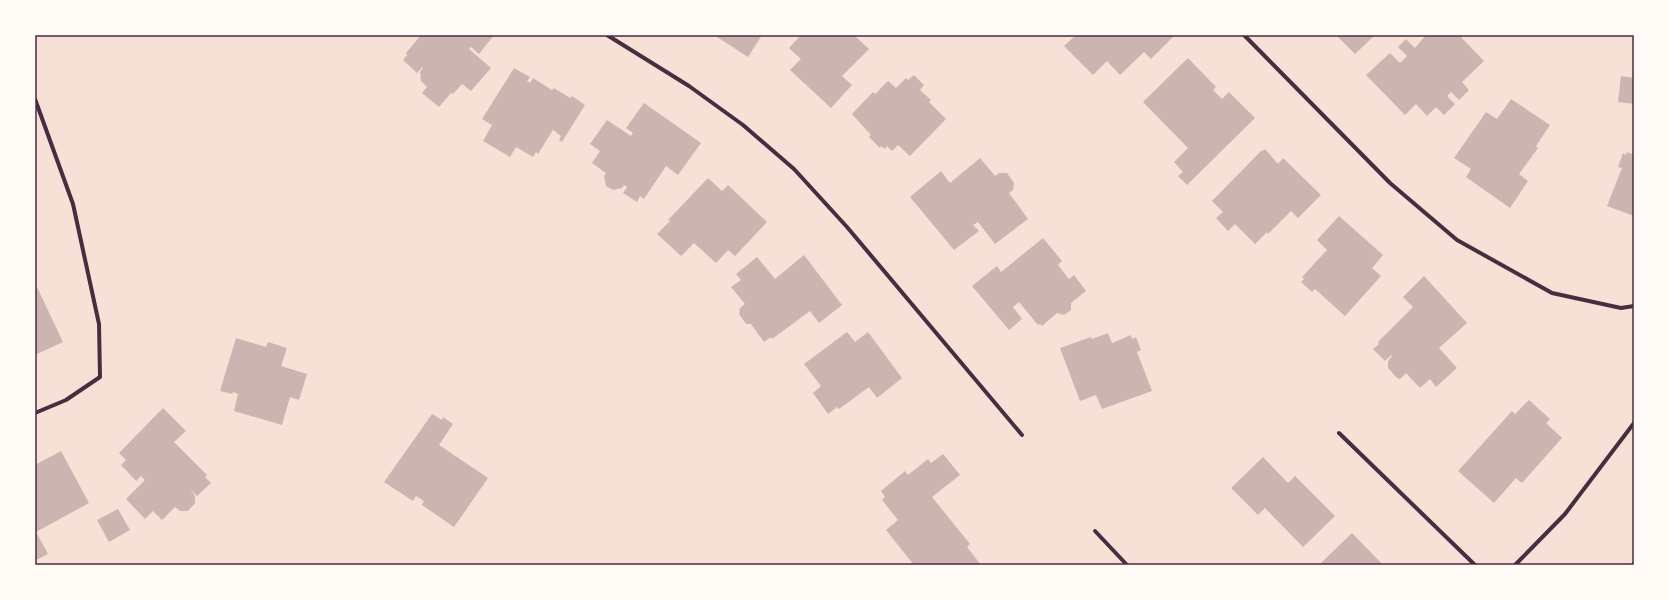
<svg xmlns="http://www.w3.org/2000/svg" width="1669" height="600" viewBox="0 0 1669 600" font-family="Roboto,sans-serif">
<rect width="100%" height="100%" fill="#f7e1d7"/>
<g fill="#ccb4b1">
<path d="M 421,35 L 494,35 L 479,54 L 471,47 L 469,49 L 491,68 L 471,91 L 462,84 L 453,94 L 451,93 L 439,107 L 422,93 L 427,87 L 421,81 L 420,71 L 423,68 L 422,67 L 417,73 L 403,60 L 407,55 L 406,53 Z"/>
<path d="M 714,35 L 762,35 L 748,57 Z"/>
<path d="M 801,35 L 858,35 L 856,37 L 869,49 L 842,76 L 852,85 L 831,108 L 790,70 L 801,59 L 789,48 Z"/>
<path d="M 1076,35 L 1173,35 L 1174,36 L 1151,59 L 1144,52 L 1120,75 L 1107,61 L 1093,75 L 1064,46 Z"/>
<path d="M 1336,35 L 1375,35 L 1355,54 Z"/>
<path d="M 1426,35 L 1459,35 L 1484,61 L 1462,82 L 1469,90 L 1459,100 L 1451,92 L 1447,96 L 1455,104 L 1444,115 L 1436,107 L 1427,116 L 1416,104 L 1405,115 L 1366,75 L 1390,53 L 1400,63 L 1407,56 L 1398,47 L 1406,39 L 1415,48 Z"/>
<path d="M 1188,58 L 1216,87 L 1213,90 L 1222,99 L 1229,92 L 1255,118 L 1187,185 L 1178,176 L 1183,172 L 1174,162 L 1188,148 L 1143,102 Z"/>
<path d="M 514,68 L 530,77 L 527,81 L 530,83 L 533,78 L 552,90 L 554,88 L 570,98 L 572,96 L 585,105 L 562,142 L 559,140 L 561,136 L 553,130 L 538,154 L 536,152 L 533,157 L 516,147 L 510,157 L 483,141 L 492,125 L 482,119 Z"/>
<path d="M 914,75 L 924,85 L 920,90 L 931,100 L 929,102 L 946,119 L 910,156 L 898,145 L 892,151 L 887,146 L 885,149 L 881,146 L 880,148 L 869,137 L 871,135 L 852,114 L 873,92 L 875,94 L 888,81 L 896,88 L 906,78 L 908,80 Z"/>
<path d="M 1621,76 L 1634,78 L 1634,104 L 1618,102 Z"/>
<path d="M 1511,99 L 1550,125 L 1536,146 L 1538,148 L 1519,174 L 1528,181 L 1510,208 L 1466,177 L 1471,169 L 1454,158 L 1486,112 L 1497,119 Z"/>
<path d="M 644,103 L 701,143 L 678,175 L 666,166 L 644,199 L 640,196 L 637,202 L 623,193 L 627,187 L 624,185 L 622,188 L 613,190 L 606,186 L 604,176 L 606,173 L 592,163 L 600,151 L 590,144 L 607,120 L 631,136 L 633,133 L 626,128 Z"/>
<path d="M 1265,149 L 1278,164 L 1283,158 L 1321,195 L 1298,218 L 1291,211 L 1268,234 L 1267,232 L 1255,244 L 1235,224 L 1228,231 L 1216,218 L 1223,212 L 1212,201 L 1262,150 L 1263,151 Z"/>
<path d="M 1627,152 L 1634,155 L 1634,216 L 1607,206 L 1622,168 L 1618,167 L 1623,153 L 1626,155 Z"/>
<path d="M 980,158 L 995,176 L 999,173 L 1007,173 L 1014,183 L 1013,190 L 1009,193 L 1028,219 L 995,244 L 978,222 L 973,225 L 979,231 L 954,250 L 910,197 L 941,171 L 950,183 Z"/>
<path d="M 708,178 L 722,191 L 728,185 L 767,222 L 735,256 L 728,250 L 716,263 L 694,243 L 681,256 L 657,234 L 670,221 L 668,220 Z"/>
<path d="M 1339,216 L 1383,255 L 1372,268 L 1381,276 L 1345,316 L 1315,289 L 1312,292 L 1301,282 L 1304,279 L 1302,277 L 1327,250 L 1317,240 Z"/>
<path d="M 1043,238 L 1062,261 L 1058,265 L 1069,279 L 1074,275 L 1086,291 L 1071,303 L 1071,310 L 1064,315 L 1057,313 L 1042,326 L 1040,324 L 1038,325 L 1019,302 L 1013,307 L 1022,319 L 1009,330 L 972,286 L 997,266 L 1001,272 Z"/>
<path d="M 804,255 L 842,305 L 819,323 L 810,311 L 772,339 L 771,337 L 764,342 L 751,324 L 746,324 L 739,314 L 740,308 L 745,304 L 731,287 L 741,280 L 736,274 L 757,257 L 775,279 Z"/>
<path d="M 1424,276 L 1467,323 L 1439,348 L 1457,368 L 1436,387 L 1430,379 L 1420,388 L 1406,373 L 1400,379 L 1397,378 L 1388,368 L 1388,361 L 1392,356 L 1391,355 L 1385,361 L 1373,349 L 1379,344 L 1378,342 L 1413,307 L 1403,297 Z"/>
<path d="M 37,287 L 63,342 L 35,355 L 35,288 Z"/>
<path d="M 847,332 L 855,342 L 868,332 L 902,378 L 877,398 L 869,387 L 839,409 L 837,407 L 828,414 L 813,393 L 821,386 L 804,364 Z"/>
<path d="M 1108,333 L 1112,343 L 1131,335 L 1132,339 L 1136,337 L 1141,350 L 1137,352 L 1152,391 L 1102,409 L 1096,395 L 1080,401 L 1060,348 L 1091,337 L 1092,339 Z"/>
<path d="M 236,338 L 266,347 L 268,342 L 287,348 L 281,366 L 307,374 L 299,400 L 290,397 L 282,425 L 234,411 L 238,394 L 233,392 L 232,394 L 220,391 Z"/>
<path d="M 1529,400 L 1550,419 L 1546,423 L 1562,438 L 1522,483 L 1516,478 L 1494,503 L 1458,471 L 1512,411 L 1515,414 Z"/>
<path d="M 163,408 L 186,431 L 174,442 L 207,475 L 205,477 L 211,483 L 197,496 L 190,489 L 195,496 L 195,503 L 188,511 L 180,511 L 175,507 L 162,520 L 153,511 L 145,519 L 126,499 L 145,480 L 141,476 L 136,481 L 121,465 L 126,460 L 119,453 Z"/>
<path d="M 432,414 L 442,420 L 443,417 L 453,424 L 439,445 L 488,478 L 454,527 L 422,505 L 424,501 L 416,496 L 413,501 L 384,482 Z"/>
<path d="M 61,451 L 89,503 L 36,532 L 48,554 L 36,560 L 35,558 L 35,465 Z"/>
<path d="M 943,454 L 960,475 L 932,497 L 970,544 L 967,547 L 981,565 L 914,565 L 886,530 L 898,520 L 882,500 L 885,497 L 881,491 L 905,471 L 908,475 L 928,459 L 931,463 Z"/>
<path d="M 1263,457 L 1288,483 L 1295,476 L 1335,516 L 1303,547 L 1265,508 L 1258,515 L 1231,488 Z"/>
<path d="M 118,509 L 130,530 L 109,542 L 97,520 Z"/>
<path d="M 1352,533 L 1383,565 L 1320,564 Z"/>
</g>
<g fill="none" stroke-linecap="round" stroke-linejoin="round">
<path stroke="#4a2c40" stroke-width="3" d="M 1632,565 L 1634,563"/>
<g stroke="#4a2c40" stroke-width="4">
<path d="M 607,35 L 689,86 L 743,125 L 794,169 L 847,227 L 1022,435"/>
<path d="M 1244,35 L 1390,183 L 1457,240 L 1552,293 L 1621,308 L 1634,306"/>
<path d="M 35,99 L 73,204 L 99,324 L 100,377 L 66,400 L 35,413"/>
<path d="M 1339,433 L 1475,565"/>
<path d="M 1095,531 L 1127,565"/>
<path d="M 1515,565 L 1565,514 L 1634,423"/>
</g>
</g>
<rect width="1669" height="600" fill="none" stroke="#fffaf5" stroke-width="72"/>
<rect x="36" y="36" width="1597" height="528" fill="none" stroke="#4a2c40" stroke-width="1.5"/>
</svg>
